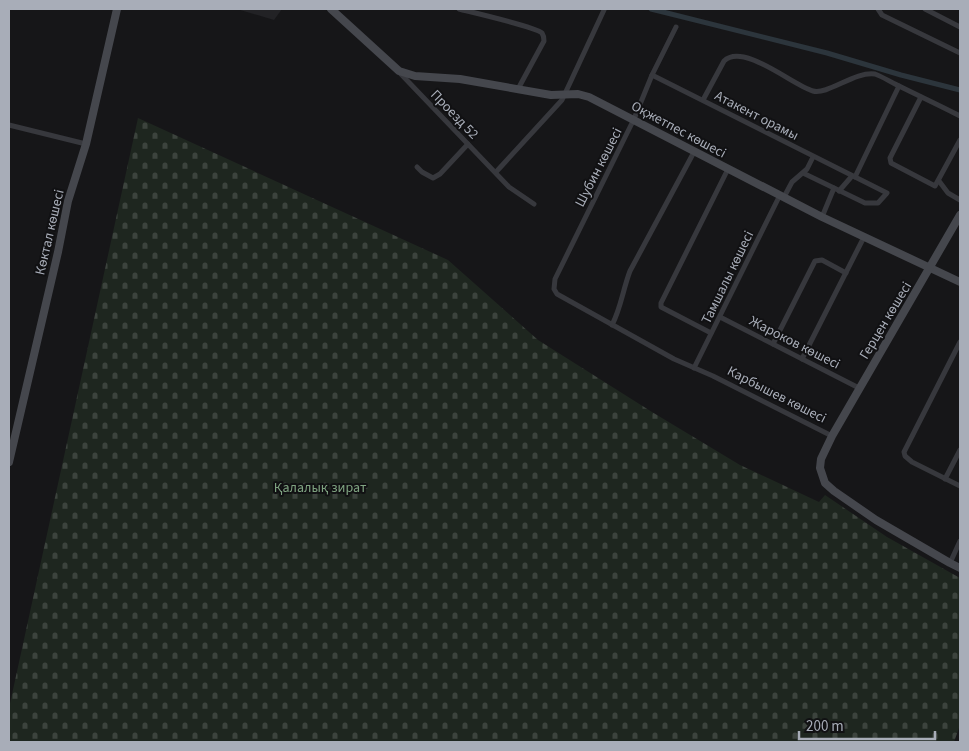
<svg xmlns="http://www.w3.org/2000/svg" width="969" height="751" viewBox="0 0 969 751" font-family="'Source Sans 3',sans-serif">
<defs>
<pattern id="cemetery-stones" width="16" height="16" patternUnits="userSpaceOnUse" patternTransform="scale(1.25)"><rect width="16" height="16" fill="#1e261f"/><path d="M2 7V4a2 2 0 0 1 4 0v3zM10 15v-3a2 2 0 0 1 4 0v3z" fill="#3c433d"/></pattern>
</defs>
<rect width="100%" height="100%" fill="#161618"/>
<path fill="#222225" d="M 237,9 L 282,9 L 274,20 Z"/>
<path fill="url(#cemetery-stones)" d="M 138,118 L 448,260 L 538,340 L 652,412 L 740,465 L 819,502 L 825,495 L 887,537 L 960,578 L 960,725 L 954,742 L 9,742 L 9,708 Z"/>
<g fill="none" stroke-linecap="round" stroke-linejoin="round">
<path stroke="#2c353c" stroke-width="5" d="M 651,9 L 827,53 L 901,75 L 960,90"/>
<g stroke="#37383d" stroke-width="5">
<path d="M 459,9 C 471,12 536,27 542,33 C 544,36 544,38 544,41 L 518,89"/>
<path d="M 878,9 L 882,15 L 960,53"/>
<path d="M 925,9 L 960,27"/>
<path d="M 676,27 L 652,75 L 634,119 L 555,279 L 554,289 L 557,294 L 674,359 L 713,376 L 832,436"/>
<path d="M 399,72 L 509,187 L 534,204"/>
<path d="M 652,75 L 887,193 L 878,203 L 865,203 L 803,173"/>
<path d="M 921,97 L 890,158 L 891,163 L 935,186 L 960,140"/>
<path d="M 703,100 L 724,61 C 743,42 792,85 813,91 C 828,95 855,71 875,74 C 881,76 889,81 895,84 C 917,95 939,105 960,116"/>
<path d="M 9,125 L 86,144"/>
<path d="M 417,167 L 422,172 L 433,178 L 440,174 L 468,144"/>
<path d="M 496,172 L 562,100 L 604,10"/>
<path d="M 855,177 L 899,86"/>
<path d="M 939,181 L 948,193 L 960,200"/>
<path d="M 839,191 L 852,176"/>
<path d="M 784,197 L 792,182 L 807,169 L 813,157"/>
<path d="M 822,217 L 834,188"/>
<path d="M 720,317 L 859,388"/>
<path d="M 612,325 C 621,308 623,289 630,271 L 694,152"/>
<path d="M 711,333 L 661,307 L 661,303 L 728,169"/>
<path d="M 960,342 L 904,452 L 905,456 L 912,462 L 960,486"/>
<path d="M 773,344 L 815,261 L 822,260 L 846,273"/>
<path d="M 802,359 L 864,237"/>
<path d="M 694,368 L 780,195"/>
<path d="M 945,479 L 960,450"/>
<path d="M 950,563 L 960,541"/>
</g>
<g stroke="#45474d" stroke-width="8">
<path d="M 331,9 L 399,71 L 415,76 L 460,79 L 551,95 L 578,94 L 589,97 L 822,217 L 960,282"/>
<path d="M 960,215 L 832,436 L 821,459 L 820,468 L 825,483 L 834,491 L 876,520 L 950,563 L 960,568"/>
<path d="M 9,462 L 58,252 L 68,201 L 86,144 L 117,9"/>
</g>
</g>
<g text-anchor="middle" stroke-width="4" stroke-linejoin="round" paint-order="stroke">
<g font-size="14" fill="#a8adb8" stroke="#111113">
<text transform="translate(455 114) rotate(46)" y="5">Проезд 52</text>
<text transform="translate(757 115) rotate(27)" y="5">Атакент орамы</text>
<text transform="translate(679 129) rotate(28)" y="5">Оқжетпес көшесі</text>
<text transform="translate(598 167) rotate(-63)" y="5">Шубин көшесі</text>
<text transform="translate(49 232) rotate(-77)" y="5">Көктал көшесі</text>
<text transform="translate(727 277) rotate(-64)" y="5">Тамшалы көшесі</text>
<text transform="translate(885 320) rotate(-59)" y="5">Герцен көшесі</text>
<text transform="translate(795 342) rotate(27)" y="5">Жароков көшесі</text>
<text transform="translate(777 394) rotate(27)" y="5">Карбышев көшесі</text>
</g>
<g font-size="14" fill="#7fa381" stroke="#111113">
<text x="320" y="492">Қалалық зират</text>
</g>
</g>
<rect width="969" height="751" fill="none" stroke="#a8adb8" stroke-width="20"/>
<path d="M799 731v8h136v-8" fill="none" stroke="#a8adb8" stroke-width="2.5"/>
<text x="806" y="731" font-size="15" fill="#a8adb8" stroke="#111113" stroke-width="4" paint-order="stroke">200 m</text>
</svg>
